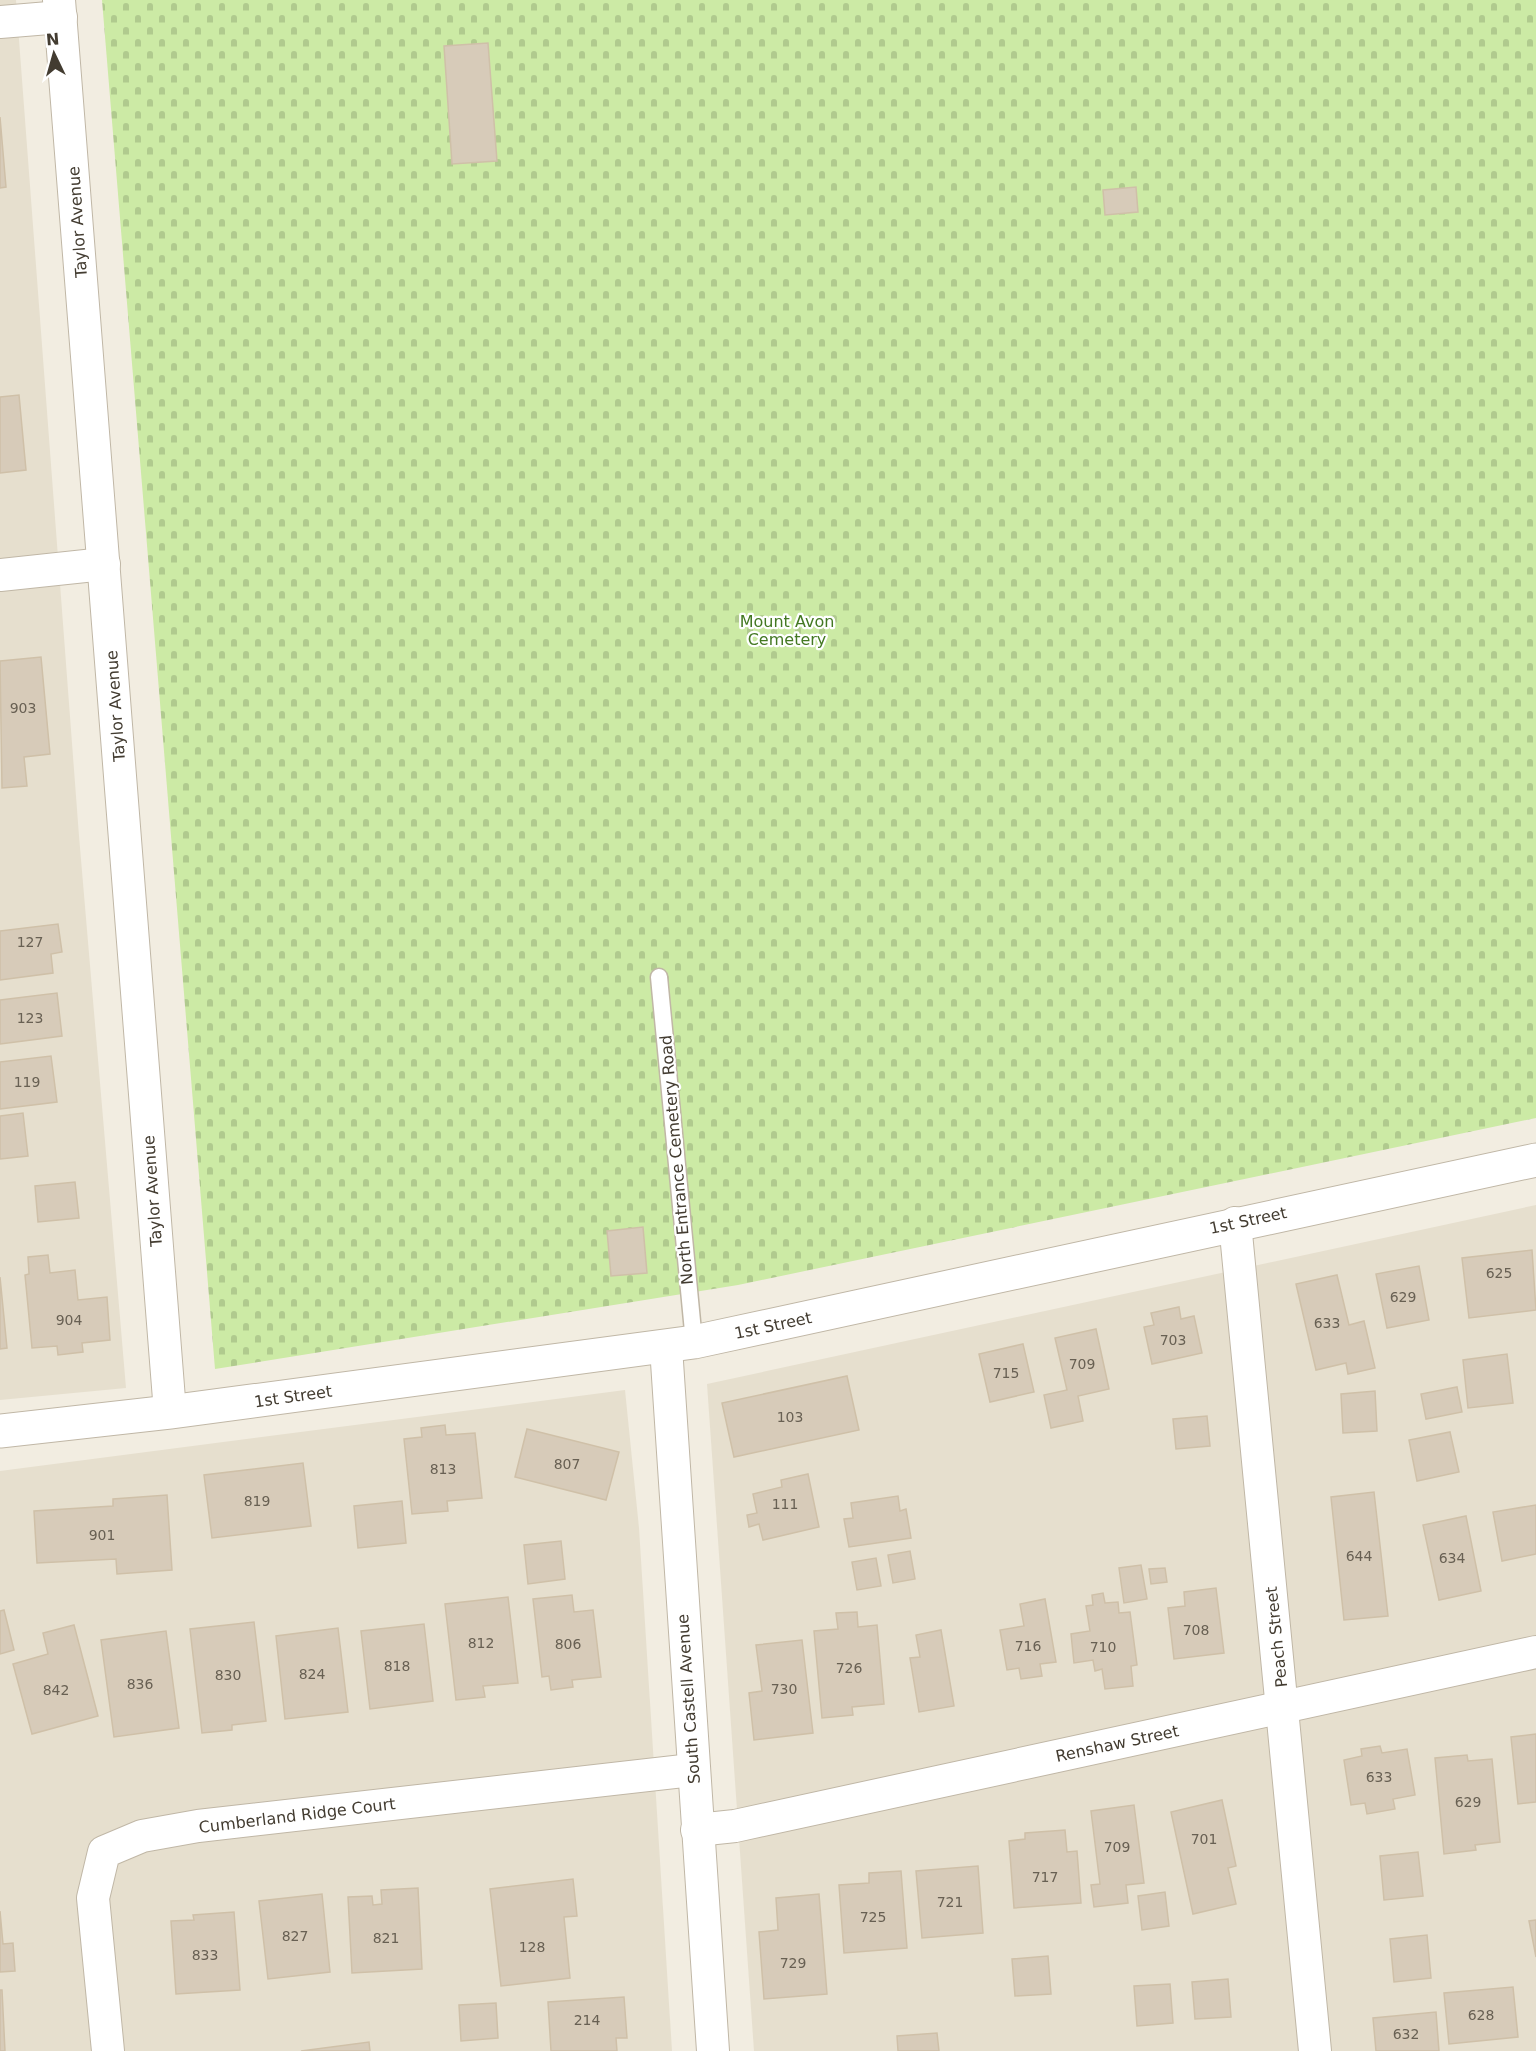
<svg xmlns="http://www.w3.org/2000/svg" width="1536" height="2051" viewBox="0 0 1536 2051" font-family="'DejaVu Sans',sans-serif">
<defs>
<pattern id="cemetery-stones" width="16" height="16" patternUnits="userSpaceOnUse" patternTransform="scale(1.5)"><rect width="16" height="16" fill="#cceaa5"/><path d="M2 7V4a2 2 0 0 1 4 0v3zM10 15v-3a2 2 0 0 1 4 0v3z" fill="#b0ca8e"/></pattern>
</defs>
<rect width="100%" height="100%" fill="#f2ede1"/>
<g fill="#e6dfce">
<path d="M 0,0 L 16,0 L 79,836 L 126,1388 L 0,1400 Z"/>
<path d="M 1536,1205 L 1536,2051 L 754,2051 L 707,1384 Z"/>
<path d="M 625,1390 L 639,1528 L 672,2051 L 0,2051 L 0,1471 Z"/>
</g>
<path fill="url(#cemetery-stones)" d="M 102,0 L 1536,0 L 1536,1118 L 738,1285 L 215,1369 Z"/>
<g fill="#d7cbb9" stroke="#cfc0a8" stroke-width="1.5">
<path d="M 488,43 L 497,161 L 452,164 L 444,46 Z"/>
<path d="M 0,117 L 6,187 L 0,188 Z"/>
<path d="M 1136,187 L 1138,212 L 1105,215 L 1103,190 Z"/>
<path d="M 19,395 L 26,470 L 0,473 L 0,397 Z"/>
<path d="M 41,657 L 50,754 L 24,757 L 27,786 L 2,788 L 0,661 Z"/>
<path d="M 58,924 L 62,952 L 51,954 L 53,973 L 0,980 L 0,931 Z"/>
<path d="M 57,993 L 62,1036 L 0,1044 L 0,1000 Z"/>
<path d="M 51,1056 L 57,1102 L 0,1109 L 0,1062 Z"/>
<path d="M 23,1113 L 28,1156 L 0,1159 L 0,1116 Z"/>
<path d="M 75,1182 L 79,1218 L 38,1222 L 35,1186 Z"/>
<path d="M 643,1227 L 647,1273 L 611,1276 L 607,1231 Z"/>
<path d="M 1532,1250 L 1536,1310 L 1469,1318 L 1462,1258 Z"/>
<path d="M 48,1255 L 50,1273 L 75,1270 L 78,1300 L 107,1297 L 110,1340 L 82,1343 L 83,1352 L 58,1355 L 57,1346 L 32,1348 L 25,1275 L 29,1274 L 28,1257 Z"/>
<path d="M 1419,1266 L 1429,1320 L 1387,1328 L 1376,1274 Z"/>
<path d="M 1337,1275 L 1349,1325 L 1364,1321 L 1375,1368 L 1348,1374 L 1346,1363 L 1316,1370 L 1296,1284 Z"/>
<path d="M 0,1277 L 7,1348 L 0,1349 Z"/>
<path d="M 1179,1307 L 1181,1319 L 1194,1316 L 1202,1353 L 1152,1364 L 1144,1327 L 1154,1325 L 1151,1313 Z"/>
<path d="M 1096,1329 L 1109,1389 L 1078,1396 L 1083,1421 L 1051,1428 L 1044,1395 L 1067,1390 L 1055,1338 Z"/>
<path d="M 1023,1344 L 1034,1392 L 990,1402 L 979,1354 Z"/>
<path d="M 1507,1354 L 1513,1403 L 1468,1408 L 1463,1360 Z"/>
<path d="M 847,1376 L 859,1430 L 734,1457 L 722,1403 Z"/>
<path d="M 1457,1387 L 1462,1412 L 1426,1419 L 1421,1394 Z"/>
<path d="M 1375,1391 L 1377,1431 L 1343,1433 L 1341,1394 Z"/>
<path d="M 1207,1416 L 1210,1446 L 1176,1449 L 1173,1419 Z"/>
<path d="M 445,1425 L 446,1435 L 475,1433 L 482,1498 L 447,1501 L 448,1511 L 412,1514 L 404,1439 L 422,1437 L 421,1428 Z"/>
<path d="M 527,1429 L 619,1452 L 606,1500 L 515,1477 Z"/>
<path d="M 1450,1432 L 1459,1472 L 1417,1481 L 1409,1440 Z"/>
<path d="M 303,1463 L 311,1526 L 212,1538 L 204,1475 Z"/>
<path d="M 808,1474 L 819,1527 L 763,1540 L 759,1524 L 749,1527 L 747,1515 L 757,1513 L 753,1494 L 782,1487 L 781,1480 Z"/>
<path d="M 1374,1492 L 1388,1616 L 1344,1620 L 1331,1497 Z"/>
<path d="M 167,1495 L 172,1570 L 117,1574 L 116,1559 L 37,1563 L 34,1511 L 113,1506 L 113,1499 Z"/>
<path d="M 898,1496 L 900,1511 L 906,1509 L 911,1538 L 849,1547 L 844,1519 L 853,1518 L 851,1503 Z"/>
<path d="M 402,1501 L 406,1543 L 358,1548 L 354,1506 Z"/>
<path d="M 1536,1505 L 1536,1554 L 1502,1561 L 1493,1512 Z"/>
<path d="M 1466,1516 L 1481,1591 L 1439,1600 L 1423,1525 Z"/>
<path d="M 561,1541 L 565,1579 L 528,1584 L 524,1545 Z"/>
<path d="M 910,1551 L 915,1579 L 893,1583 L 888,1555 Z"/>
<path d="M 876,1558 L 881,1586 L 857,1590 L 852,1562 Z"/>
<path d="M 1141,1565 L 1147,1599 L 1124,1603 L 1119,1568 Z"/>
<path d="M 1165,1568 L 1167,1582 L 1151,1584 L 1149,1569 Z"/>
<path d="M 1216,1588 L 1224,1653 L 1174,1659 L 1168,1608 L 1185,1606 L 1184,1592 Z"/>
<path d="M 1103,1593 L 1105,1603 L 1118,1602 L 1119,1613 L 1130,1612 L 1137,1665 L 1131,1666 L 1133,1686 L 1105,1689 L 1102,1669 L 1095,1671 L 1093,1660 L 1074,1663 L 1071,1634 L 1090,1631 L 1086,1606 L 1093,1605 L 1092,1595 Z"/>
<path d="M 572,1595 L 574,1612 L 593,1610 L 601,1677 L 572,1680 L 573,1687 L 551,1690 L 549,1676 L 542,1677 L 533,1599 Z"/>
<path d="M 508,1597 L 518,1683 L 483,1686 L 485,1697 L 456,1700 L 445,1604 Z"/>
<path d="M 1045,1599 L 1056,1662 L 1040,1664 L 1042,1676 L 1021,1679 L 1019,1668 L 1007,1670 L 1000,1630 L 1024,1626 L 1020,1604 Z"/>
<path d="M 4,1610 L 14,1650 L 0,1654 L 0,1611 Z"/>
<path d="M 857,1612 L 858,1627 L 877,1625 L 884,1704 L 852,1707 L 853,1715 L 822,1718 L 814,1631 L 838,1629 L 836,1613 Z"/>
<path d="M 254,1622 L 266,1721 L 232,1725 L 232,1730 L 202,1733 L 190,1629 Z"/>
<path d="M 424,1624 L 433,1701 L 370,1709 L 361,1631 Z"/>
<path d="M 74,1625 L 98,1716 L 32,1734 L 13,1664 L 48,1654 L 43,1633 Z"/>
<path d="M 338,1628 L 348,1712 L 285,1719 L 276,1636 Z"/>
<path d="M 941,1630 L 954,1706 L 919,1712 L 910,1658 L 920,1657 L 916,1635 Z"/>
<path d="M 166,1631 L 179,1728 L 114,1737 L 101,1640 Z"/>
<path d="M 802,1640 L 813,1733 L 754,1740 L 749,1693 L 762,1691 L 756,1645 Z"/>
<path d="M 1536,1734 L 1536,1802 L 1518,1804 L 1511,1737 Z"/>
<path d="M 1380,1746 L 1382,1753 L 1407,1749 L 1415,1795 L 1393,1799 L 1395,1809 L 1367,1814 L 1365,1803 L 1351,1805 L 1344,1760 L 1362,1756 L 1361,1749 Z"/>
<path d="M 1467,1755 L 1468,1761 L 1492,1759 L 1500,1842 L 1475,1845 L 1476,1850 L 1444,1854 L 1435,1758 Z"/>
<path d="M 1222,1800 L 1236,1866 L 1228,1868 L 1236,1904 L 1193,1914 L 1171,1812 Z"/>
<path d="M 1134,1805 L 1144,1883 L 1126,1885 L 1128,1903 L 1094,1907 L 1091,1885 L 1100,1884 L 1091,1811 Z"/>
<path d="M 1065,1830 L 1067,1852 L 1077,1851 L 1081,1903 L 1014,1908 L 1009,1841 L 1025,1839 L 1025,1833 Z"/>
<path d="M 1418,1852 L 1423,1896 L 1384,1900 L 1380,1856 Z"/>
<path d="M 978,1866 L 983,1933 L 922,1938 L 916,1871 Z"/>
<path d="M 901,1871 L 907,1948 L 844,1953 L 839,1885 L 869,1883 L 869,1873 Z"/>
<path d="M 573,1879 L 577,1916 L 564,1917 L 570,1978 L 501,1986 L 490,1889 Z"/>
<path d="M 418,1888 L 422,1969 L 352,1973 L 348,1897 L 372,1896 L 373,1905 L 382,1904 L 381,1890 Z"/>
<path d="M 1165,1892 L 1169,1926 L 1142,1930 L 1138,1896 Z"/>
<path d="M 322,1894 L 330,1972 L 268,1979 L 259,1901 Z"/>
<path d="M 819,1894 L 827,1994 L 764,1999 L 759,1932 L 778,1930 L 776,1898 Z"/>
<path d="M 0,1911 L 3,1944 L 13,1943 L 15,1971 L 0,1972 Z"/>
<path d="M 234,1912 L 240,1990 L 176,1994 L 171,1921 L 194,1920 L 193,1915 Z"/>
<path d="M 1536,1920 L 1536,1957 L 1529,1921 Z"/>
<path d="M 1427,1935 L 1431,1978 L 1394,1982 L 1390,1939 Z"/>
<path d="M 1048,1956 L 1051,1994 L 1015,1996 L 1012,1959 Z"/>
<path d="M 1228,1979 L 1231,2017 L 1195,2019 L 1192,1982 Z"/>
<path d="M 1170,1984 L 1173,2023 L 1137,2026 L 1134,1986 Z"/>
<path d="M 1513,1987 L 1518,2037 L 1449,2044 L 1444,1993 Z"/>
<path d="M 0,1990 L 2,1990 L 5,2051 L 0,2051 Z"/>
<path d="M 624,1997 L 627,2038 L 616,2038 L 617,2051 L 551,2051 L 548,2002 Z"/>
<path d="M 496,2003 L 498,2038 L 461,2041 L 459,2005 Z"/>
<path d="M 1436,2012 L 1439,2051 L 1376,2051 L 1373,2018 Z"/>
<path d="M 937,2033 L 939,2051 L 898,2051 L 897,2036 Z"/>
<path d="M 369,2042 L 370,2051 L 301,2051 Z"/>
</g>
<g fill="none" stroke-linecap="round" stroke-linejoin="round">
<g stroke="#c0b7a6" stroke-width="19">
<path id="service" d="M 659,977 L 694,1342"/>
</g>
<g stroke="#c0b7a6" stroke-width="34">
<g id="minor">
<path d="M 59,0 L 170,1412"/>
<path d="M 0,22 L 61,17"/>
<path d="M 0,575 L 104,564"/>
<path d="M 1235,1223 L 1315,2051"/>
<path d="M 666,1347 L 713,2051"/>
<path d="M 697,1830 L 735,1826 L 1536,1652"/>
<path d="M 108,2051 L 93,1898 L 104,1852 L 142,1836 L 198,1826 L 692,1770"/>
</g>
</g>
<g stroke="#c0b7a6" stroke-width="35">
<path id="tertiary" d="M 0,1431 L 170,1412 L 694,1342 L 1536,1160"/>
</g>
<use href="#service" stroke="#fff" stroke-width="16"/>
<use href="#minor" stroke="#fff" stroke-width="32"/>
<use href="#tertiary" stroke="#fff" stroke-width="33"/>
</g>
<g text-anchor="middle" stroke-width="4.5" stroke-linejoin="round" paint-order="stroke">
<g font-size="14" fill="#686053">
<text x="23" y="713">903</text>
<text x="30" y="947">127</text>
<text x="30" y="1023">123</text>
<text x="27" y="1087">119</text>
<text x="1499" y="1278">625</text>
<text x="1403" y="1302">629</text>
<text x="69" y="1325">904</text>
<text x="1327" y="1328">633</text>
<text x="1173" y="1345">703</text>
<text x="1082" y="1369">709</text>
<text x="1006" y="1378">715</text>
<text x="790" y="1422">103</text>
<text x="567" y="1469">807</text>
<text x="443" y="1474">813</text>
<text x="257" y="1506">819</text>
<text x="785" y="1509">111</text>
<text x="102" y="1540">901</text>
<text x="1359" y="1561">644</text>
<text x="1452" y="1563">634</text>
<text x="1196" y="1635">708</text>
<text x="481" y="1648">812</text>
<text x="568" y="1649">806</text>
<text x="1028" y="1651">716</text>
<text x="1103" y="1652">710</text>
<text x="397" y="1671">818</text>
<text x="849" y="1673">726</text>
<text x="312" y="1679">824</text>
<text x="228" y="1680">830</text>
<text x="140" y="1689">836</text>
<text x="784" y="1694">730</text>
<text x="56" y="1695">842</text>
<text x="1379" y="1782">633</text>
<text x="1468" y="1807">629</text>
<text x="1204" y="1844">701</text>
<text x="1117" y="1852">709</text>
<text x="1045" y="1882">717</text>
<text x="950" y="1907">721</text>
<text x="873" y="1922">725</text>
<text x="295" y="1941">827</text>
<text x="386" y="1943">821</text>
<text x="532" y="1952">128</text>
<text x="205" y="1960">833</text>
<text x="793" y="1968">729</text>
<text x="1481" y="2020">628</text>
<text x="587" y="2025">214</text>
<text x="1406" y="2039">632</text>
</g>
<g font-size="16" fill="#433c31" stroke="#fff">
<text transform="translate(77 222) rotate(-94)" y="6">Taylor Avenue</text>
<text transform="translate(115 706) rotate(-94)" y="6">Taylor Avenue</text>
<text transform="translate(676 1160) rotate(-95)" y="6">North Entrance Cemetery Road</text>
<text transform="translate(152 1191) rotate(-94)" y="6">Taylor Avenue</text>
<text transform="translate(1248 1220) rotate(-12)" y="6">1st Street</text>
<text transform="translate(773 1325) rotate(-12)" y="6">1st Street</text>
<text transform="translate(293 1396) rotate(-8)" y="6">1st Street</text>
<text transform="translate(1276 1637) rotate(-96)" y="6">Peach Street</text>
<text transform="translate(688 1699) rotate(-94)" y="6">South Castell Avenue</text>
<text transform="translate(1117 1743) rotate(-12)" y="6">Renshaw Street</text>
<text transform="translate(297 1815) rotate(-7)" y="6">Cumberland Ridge Court</text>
</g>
<g font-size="16" fill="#437822" stroke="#fff">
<text x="787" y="627">Mount Avon<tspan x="787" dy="18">Cemetery</tspan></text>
</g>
</g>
<g transform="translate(54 54) rotate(355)" stroke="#ffffff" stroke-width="4.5" paint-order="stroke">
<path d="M0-4.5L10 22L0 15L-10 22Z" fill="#433c31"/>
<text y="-9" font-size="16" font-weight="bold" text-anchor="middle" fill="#433c31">N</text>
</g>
</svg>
